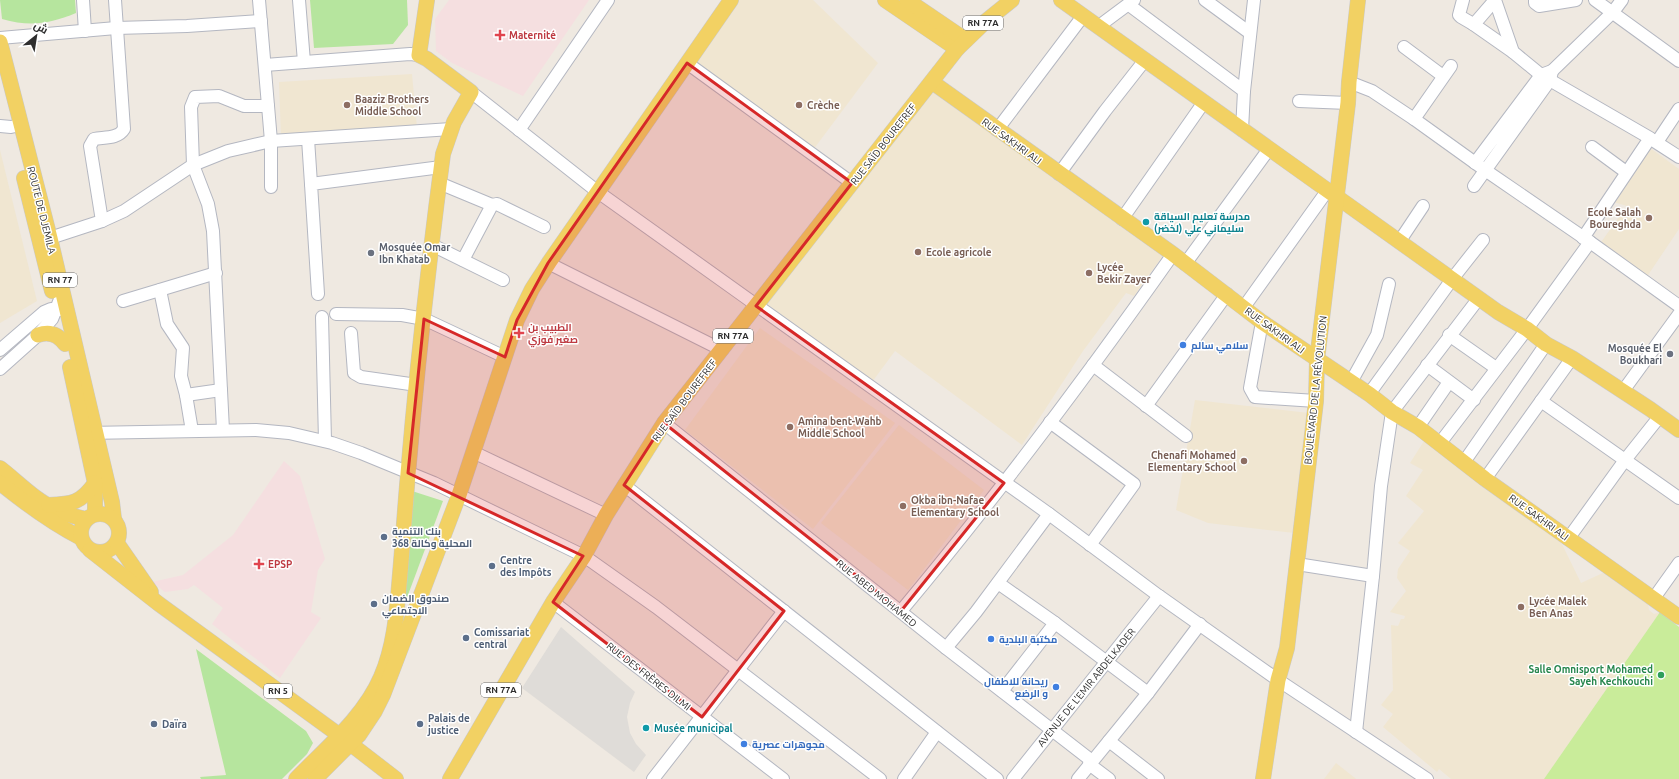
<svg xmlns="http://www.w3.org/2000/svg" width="1679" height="779" viewBox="0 0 1679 779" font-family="Ubuntu,Cairo,sans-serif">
<rect width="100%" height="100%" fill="#efe9e1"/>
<g fill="#f0e6d1">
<path d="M 739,0 L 813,0 L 878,63 L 813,150 L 694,64 Z"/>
<path d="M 412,74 L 417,128 L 281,138 L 279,82 Z"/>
<path d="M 932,89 L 1164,254 L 1134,296 L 1126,293 L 1083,351 L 1022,445 L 895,351 L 872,382 L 762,302 Z"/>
<path d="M 1650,148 L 1679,169 L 1679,229 L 1646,278 L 1599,245 L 1627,206 L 1610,201 Z"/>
<path d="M 0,150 L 37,301 L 0,323 Z"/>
<path d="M 760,328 L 895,423 L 813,529 L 685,430 Z"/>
<path d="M 1195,400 L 1309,413 L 1294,533 L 1208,523 L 1176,510 Z"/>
<path d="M 899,425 L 984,490 L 908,590 L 821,523 Z"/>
<path d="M 1424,441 L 1560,540 L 1581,583 L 1605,572 L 1648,603 L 1649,610 L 1654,614 L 1660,612 L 1544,779 L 1451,779 L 1439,769 L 1437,772 L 1383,727 L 1393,714 L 1381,705 L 1393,690 L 1391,625 L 1398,626 L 1401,619 L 1404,619 L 1405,616 L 1390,612 L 1406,591 L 1397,578 L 1398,569 L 1410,551 L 1398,543 L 1424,511 L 1406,496 L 1423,470 L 1410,463 Z"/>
<path d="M 1336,763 L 1355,778 L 1356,779 L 1324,779 Z"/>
</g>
<g fill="#f5dfe0">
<path d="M 449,0 L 589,0 L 523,96 L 452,63 L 436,51 L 435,19 Z"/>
<path d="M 284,461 L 300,476 L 325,559 L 318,570 L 311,612 L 321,618 L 280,678 L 212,624 L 223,608 L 194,585 L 188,589 L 165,592 L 152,582 L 183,575 L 233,535 Z"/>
</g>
<g fill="#b6e59e">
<path d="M 0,0 L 75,0 L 76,13 C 49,24 30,27 2,19 Z"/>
<path d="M 310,0 L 407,0 L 408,25 L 393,44 L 314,48 Z"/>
<path d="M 412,491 L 443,501 L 402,611 Z"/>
<path d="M 196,649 L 306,731 L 313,743 L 307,754 L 282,779 L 201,779 L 200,777 L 226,775 Z"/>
</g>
<path fill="#c9ec9a" d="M 1660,612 L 1679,627 L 1679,779 L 1544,779 Z"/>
<path fill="#dfdcd8" d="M 561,627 L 635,692 L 630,703 L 627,717 L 630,733 L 636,744 L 646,755 L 634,772 L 522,688 Z"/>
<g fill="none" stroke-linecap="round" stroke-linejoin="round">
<g stroke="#b4b7c1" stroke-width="14">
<g id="minor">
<path d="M 83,0 L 85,31"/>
<path d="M 259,0 L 271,141 L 271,187"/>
<path d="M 299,0 L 304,62"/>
<path d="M 1205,0 L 1250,33"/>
<path d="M 1463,0 L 1459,15 L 1461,17 L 1473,24 L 1476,22 L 1495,0"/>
<path d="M 1495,0 L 1513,52 L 1541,75 L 1650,138 L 1583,238"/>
<path d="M 1535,0 L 1535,3 L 1539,6 L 1576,0"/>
<path d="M 1595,0 L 1679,61"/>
<path d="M 1129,5 L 1244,91"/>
<path d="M 1473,24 L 1513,52"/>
<path d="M 1099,26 L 1134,0"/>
<path d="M 0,38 L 116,28 L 187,26 L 261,21"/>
<path d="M 1404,47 L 1443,76"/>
<path d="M 687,63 L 852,183"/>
<path d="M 265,65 L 410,54 L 419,55"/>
<path d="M 1552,71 L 1613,12 L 1622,0"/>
<path d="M 1349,82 L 1372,91 L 1414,119 L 1485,170 L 1590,242 L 1679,306"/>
<path d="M 471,92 L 598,192 L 1049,514 L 1159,596 L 1278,680 L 1427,779"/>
<path d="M 1299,101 L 1348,103"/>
<path d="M 1414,119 L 1451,66"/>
<path d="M 0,126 L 11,127 L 20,125"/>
<path d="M 519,130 L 608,0"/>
<path d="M 997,130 L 1083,16"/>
<path d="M 1242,130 L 1244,91 L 1254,0"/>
<path d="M 308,139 L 311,184"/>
<path d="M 1651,139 L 1679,157"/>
<path d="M 1657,142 L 1679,109"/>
<path d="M 1592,147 L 1626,172"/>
<path d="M 1059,174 L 1105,111 L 1145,60"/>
<path d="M 439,183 L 492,205"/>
<path d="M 1474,186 L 1550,80 L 1552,71 L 1541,75 L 1475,163"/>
<path d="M 1122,219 L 1204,102"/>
<path d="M 102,221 L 124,211 L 193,165 L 228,151 L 271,141 L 451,129"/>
<path d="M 50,238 L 102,221 L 90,146 L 94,139 C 104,137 118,139 124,129 L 115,0"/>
<path d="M 1399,242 L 1423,206"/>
<path d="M 432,245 L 503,280"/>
<path d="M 463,260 L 492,205 L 497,204 L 544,227"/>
<path d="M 548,263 L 722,350"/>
<path d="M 1185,264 L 1269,149"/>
<path d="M 160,290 L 167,324 L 183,348 L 181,376 L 186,395 L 192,431"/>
<path d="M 318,294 L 311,184 L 441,167"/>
<path d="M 123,301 L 216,273"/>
<path d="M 1244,307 L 1327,191"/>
<path d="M 336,314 L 402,315 L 424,319 L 505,357"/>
<path d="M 322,317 L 325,441"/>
<path d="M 1262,322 L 1250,388 L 1255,397 L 1316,401"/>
<path d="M 351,333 L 354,373 L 361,377 L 417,385"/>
<path d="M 1449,335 L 1496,368"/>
<path d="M 0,350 L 44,312 L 51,309 L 62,310"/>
<path d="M 1093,365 L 1186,436"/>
<path d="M 1427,365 L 1474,400"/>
<path d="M 0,369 L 38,335 L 52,319 L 63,292"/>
<path d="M 1351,382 L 1377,335 L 1389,284"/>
<path d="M 1623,391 L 1679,314"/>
<path d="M 1369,394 L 1453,278 L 1483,240"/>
<path d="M 186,395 L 221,390"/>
<path d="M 1541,401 L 1679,498"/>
<path d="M 1146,406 L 1227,294"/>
<path d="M 1050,422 L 1134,484 L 1090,545"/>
<path d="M 664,423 L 946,648 L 1092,761"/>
<path d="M 1418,427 L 1449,382"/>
<path d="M 223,430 L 213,231 L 208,204 L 193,165 L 191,107 L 195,97 L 219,96 L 244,106 L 268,106"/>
<path d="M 87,433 L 256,430 L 289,433 L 332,443 L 361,453 L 434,483 L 584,556 L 656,607 L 880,779"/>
<path d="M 1440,443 L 1527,329 L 1590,242"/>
<path d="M 473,452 L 606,515"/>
<path d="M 1464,462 L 1546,344"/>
<path d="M 1485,479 L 1572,358"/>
<path d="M 624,485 L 997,779"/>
<path d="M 1568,539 L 1625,460 L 1660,416"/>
<path d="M 1297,564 L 1373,576"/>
<path d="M 998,583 L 1055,623 L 1148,693"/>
<path d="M 1654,598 L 1679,563"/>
<path d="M 553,602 L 783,779"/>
<path d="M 901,611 C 997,496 1087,376 1173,254"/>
<path d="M 946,648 L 976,612 L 1049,514"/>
<path d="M 1002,691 L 1055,623"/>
<path d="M 1356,732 L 1373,576 L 1381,486 L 1392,412 L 1479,298"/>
<path d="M 1109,741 L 1158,779"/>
<path d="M 1089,764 L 1109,779"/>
<path d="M 653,779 L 784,611"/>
<path d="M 904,779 L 937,732"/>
<path d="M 1013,779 L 1159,596"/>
<path d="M 1078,779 L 1148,693 L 1200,624"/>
</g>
</g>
<g stroke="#c9c9c9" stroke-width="16">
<g id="major">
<path d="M 885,0 L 957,49"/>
<path d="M 907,0 L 966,40"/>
<path d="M 1061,0 L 1498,312 L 1527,329 L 1546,344 L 1572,358 L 1650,409 L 1679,430"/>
<path d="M 0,42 L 50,238 L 112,502 L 114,519"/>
<path d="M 932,82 L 1173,254 L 1262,322 L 1369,394 L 1392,412 L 1418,427 L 1485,479 L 1679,617"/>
<path d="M 24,178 L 52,291"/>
<path d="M 38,335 C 49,331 58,334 65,344"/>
<path d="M 70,367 L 95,483 L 95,514"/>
<path d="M 0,468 C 18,482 36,501 57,510 C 66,515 76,517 86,519"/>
<path d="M 0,483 C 26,504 52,523 81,538"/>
<path d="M 49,505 C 72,504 81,503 95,483"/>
<circle cx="100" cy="533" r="19"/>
<path d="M 117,543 L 151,592"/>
<path d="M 90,550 L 159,604 L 339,735 L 396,779"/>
<path d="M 296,779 C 326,748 364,717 381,677 C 395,645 397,609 400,574 C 403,540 405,507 408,474 C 417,367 429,260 443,154 L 454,122 L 471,92 L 427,59 L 419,55 L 427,0"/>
<path d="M 315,779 L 359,735 L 375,711 L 383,695 L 459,495 L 517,320 L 532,289 L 550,261 L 731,0"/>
<path d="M 450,779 L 553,602 L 584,556 L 606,515 L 664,423 L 957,49 L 986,21 L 1012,0"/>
<path d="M 1263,779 L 1278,680 L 1287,648 L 1316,401 L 1317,360 L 1348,103 L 1349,82 L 1358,0"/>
</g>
</g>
<use href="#minor" stroke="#fff" stroke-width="12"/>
<use href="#major" stroke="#f2d163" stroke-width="15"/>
</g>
<path fill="#d62828" fill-opacity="0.2" stroke="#d62828" stroke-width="3" stroke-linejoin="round" d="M 687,63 L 852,183 L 756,306 L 1004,483 L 901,611 L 664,423 L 624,485 L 784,611 L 702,717 L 553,602 L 583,556 L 408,473 L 424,319 L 505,357 L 517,320 L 548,263 Z"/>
<g fill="#e0444e" stroke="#fff" stroke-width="1.5">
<path d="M498 29h4v4h4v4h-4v4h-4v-4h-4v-4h4z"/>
<path d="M517 327h4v4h4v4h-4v4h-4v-4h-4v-4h4z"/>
<path d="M257 558h4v4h4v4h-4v4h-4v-4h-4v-4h4z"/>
</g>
<g fill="#8d6e63" stroke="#fff" stroke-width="1.5">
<circle cx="347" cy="105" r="4"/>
<circle cx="799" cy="105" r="4"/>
<circle cx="1649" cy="218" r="4"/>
<circle cx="918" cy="252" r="4"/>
<circle cx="1089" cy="273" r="4"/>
<circle cx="790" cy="427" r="4"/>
<circle cx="1244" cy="461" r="4"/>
<circle cx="903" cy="506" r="4"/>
<circle cx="1521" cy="607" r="4"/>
</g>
<g fill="#0f9aa8" stroke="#fff" stroke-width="1.5">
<circle cx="1146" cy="222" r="4"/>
<circle cx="646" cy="728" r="4"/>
</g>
<g fill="#6b7280" stroke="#fff" stroke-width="1.5">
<circle cx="371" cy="253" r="4"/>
<circle cx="1670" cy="354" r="4"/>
</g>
<g fill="#3f7fe0" stroke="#fff" stroke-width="1.5">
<circle cx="1183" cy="345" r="4"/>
<circle cx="991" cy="639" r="4"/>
<circle cx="1056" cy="687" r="4"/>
<circle cx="744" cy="744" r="4"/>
</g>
<g fill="#5c6f8a" stroke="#fff" stroke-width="1.5">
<circle cx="384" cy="537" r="4"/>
<circle cx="492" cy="566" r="4"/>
<circle cx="374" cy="604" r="4"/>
<circle cx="466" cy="638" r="4"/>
<circle cx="154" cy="724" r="4"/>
<circle cx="420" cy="724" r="4"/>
</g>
<circle fill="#2e9e5b" stroke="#fff" stroke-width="1.5" cx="1661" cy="675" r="4"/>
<g text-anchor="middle" stroke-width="3" stroke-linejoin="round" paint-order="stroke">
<g fill="#fff" stroke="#6d6d6d" stroke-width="1">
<rect x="963" y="16" width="40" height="14" rx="3"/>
<rect x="43" y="273" width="34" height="14" rx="3"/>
<rect x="713" y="329" width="40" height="14" rx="3"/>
<rect x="481" y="683" width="40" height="14" rx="3"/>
<rect x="264" y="684" width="28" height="14" rx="3"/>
</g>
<g font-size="9" font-weight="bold" fill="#2e2e2e">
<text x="983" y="26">RN 77A</text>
<text x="60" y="283">RN 77</text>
<text x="733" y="339">RN 77A</text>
<text x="501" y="693">RN 77A</text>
<text x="278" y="694">RN 5</text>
</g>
<g font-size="10" font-weight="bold" fill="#be3a42" stroke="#fff" text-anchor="start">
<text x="509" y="39">Maternité</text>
<text x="528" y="331">الطبيب بن<tspan x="528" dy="12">صغير فوزي</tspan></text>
<text x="268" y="568">EPSP</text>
</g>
<g font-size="10" font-weight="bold" fill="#785e54" stroke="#fff" text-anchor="start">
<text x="355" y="103">Baaziz Brothers<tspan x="355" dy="12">Middle School</tspan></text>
<text x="807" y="109">Crèche</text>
<text x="1641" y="216" text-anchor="end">Ecole Salah<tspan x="1641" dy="12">Boureghda</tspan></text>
<text x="926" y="256">Ecole agricole</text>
<text x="1097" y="271">Lycée<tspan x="1097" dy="12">Bekir Zayer</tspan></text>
<text x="798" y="425">Amina bent-Wahb<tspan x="798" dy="12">Middle School</tspan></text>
<text x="1236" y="459" text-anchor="end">Chenafi Mohamed<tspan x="1236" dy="12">Elementary School</tspan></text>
<text x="911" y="504">Okba ibn-Nafae<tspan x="911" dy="12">Elementary School</tspan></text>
<text x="1529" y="605">Lycée Malek<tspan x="1529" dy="12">Ben Anas</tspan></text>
</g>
<g font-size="10" fill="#2e2e2e" stroke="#fff">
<text transform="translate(1012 141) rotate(36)" y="4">RUE SAKHRI ALI</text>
<text transform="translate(883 144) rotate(-52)" y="4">RUE SAÏD BOUREFREF</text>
<text transform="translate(42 210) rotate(76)" y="4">ROUTE DE DJEMILA</text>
<text transform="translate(1275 330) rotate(36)" y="4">RUE SAKHRI ALI</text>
<text transform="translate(1315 390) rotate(-84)" y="4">BOULEVARD DE LA RÉVOLUTION</text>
<text transform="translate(684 400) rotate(-53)" y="4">RUE SAÏD BOUREFREF</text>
<text transform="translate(1539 517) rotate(36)" y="4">RUE SAKHRI ALI</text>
<text transform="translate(877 593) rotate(39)" y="4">RUE ABED MOHAMED</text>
<text transform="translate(649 676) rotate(38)" y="4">RUE DES FRÈRES DILMI</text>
<text transform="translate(1086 687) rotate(-51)" y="4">AVENUE DE L'EMIR ABDELKADER</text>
</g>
<g font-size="10" font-weight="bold" fill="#0d838f" stroke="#fff" text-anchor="start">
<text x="1154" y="220">مدرسة تعليم السياقة<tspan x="1154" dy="12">سليماني علي (لخضر)</tspan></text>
<text x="654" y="732">Musée municipal</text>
</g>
<g font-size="10" font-weight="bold" fill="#5b616d" stroke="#fff" text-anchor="start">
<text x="379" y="251">Mosquée Omar<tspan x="379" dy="12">Ibn Khatab</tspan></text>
<text x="1662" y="352" text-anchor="end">Mosquée El<tspan x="1662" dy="12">Boukhari</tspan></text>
</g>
<g font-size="10" font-weight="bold" fill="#366cbe" stroke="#fff" text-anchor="start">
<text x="1191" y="349">سلامي سالم</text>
<text x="999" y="643">مكتبة البلدية</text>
<text x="1048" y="685" text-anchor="end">ريحانة للاطفال<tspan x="1048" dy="12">و الرضع</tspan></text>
<text x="752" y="748">مجوهرات عصرية</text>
</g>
<g font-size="10" font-weight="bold" fill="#4e5e75" stroke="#fff" text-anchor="start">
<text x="392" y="535">بنك التنمية<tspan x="392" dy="12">المحلية وكالة 368</tspan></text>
<text x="500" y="564">Centre<tspan x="500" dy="12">des Impôts</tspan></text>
<text x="382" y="602">صندوق الضمان<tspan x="382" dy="12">الاجتماعي</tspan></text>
<text x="474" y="636">Comissariat<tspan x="474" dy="12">central</tspan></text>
<text x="428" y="722">Palais de<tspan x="428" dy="12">justice</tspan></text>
<text x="162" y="728">Daïra</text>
</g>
<g font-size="10" font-weight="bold" fill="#27864d" stroke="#fff" text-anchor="end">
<text x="1653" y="673">Salle Omnisport Mohamed<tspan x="1653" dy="12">Sayeh Kechkouchi</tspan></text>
</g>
</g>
<g transform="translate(36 36) rotate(30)" stroke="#ffffff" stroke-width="3" paint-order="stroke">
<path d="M0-3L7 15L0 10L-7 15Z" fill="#2e2e2e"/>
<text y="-6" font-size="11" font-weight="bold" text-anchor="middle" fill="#2e2e2e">ش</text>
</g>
</svg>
